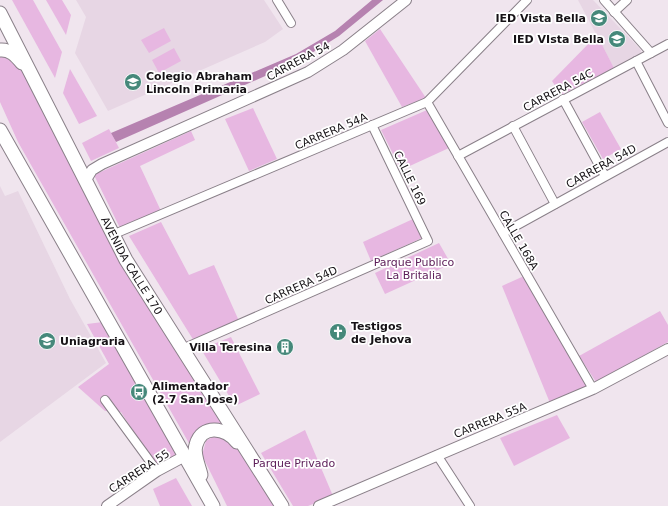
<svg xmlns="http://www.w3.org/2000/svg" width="668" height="506" viewBox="0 0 668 506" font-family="'DejaVu Sans',sans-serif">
<rect width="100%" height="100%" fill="#f0e5ee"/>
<g fill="#e7d6e4">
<path d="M 76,0 L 264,0 L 283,29 L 265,42 L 108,111 L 75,53 L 86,17 Z"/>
<path d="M 578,0 L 593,0 L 641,50 L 641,53 L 614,68 Z"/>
<path d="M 0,186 L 5,196 L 18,191 L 70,299 L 106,363 L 0,442 Z"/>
</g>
<g fill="#e7b7e1">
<path d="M 12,0 L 33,0 L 62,52 L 55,78 Z"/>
<path d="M 46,0 L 62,0 L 71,15 L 66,35 Z"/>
<path d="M 164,28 L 171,41 L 149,53 L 141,40 Z"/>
<path d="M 380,29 L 426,98 L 402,107 L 365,41 Z"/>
<path d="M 597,35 L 614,68 L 561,95 L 552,81 Z"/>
<path d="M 174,48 L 181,61 L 159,73 L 152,60 Z"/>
<path d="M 0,55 L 18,61 L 224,425 L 219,424 L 190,445 L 18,142 L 0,102 Z"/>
<path d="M 70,69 L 97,116 L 79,124 L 63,93 Z"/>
<path d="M 253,108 L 277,159 L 249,171 L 225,119 Z"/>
<path d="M 427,110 L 449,148 L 401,170 L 381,130 Z"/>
<path d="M 600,112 L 621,149 L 603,159 L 582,122 Z"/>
<path d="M 109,129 L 119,148 L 91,161 L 82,143 Z"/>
<path d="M 191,131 L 195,140 L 140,166 L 161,211 L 120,228 L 94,175 Z"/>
<path d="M 413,219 L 422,238 L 371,261 L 363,242 Z"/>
<path d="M 161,222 L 189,275 L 214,265 L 239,321 L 194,341 L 129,236 Z"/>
<path d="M 439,243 L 451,264 L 385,294 L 375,273 Z"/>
<path d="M 524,276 L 589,386 L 550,403 L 502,286 Z"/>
<path d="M 660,311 L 668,325 L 668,342 L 596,382 L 579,356 Z"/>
<path d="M 103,322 L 180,455 L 156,467 L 121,412 L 105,411 L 78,387 L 109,364 L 87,324 Z"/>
<path d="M 231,337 L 260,394 L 235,406 L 201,349 Z"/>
<path d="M 557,415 L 570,438 L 514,466 L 500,438 Z"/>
<path d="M 305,430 L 333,496 L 308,506 L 293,506 L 261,453 Z"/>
<path d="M 215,435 L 233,442 L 275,506 L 227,506 L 202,455 L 206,441 Z"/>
<path d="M 176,478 L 192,506 L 160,506 L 153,489 Z"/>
</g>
<path fill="#b682b0" d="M 372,0 L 383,0 L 339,36 L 299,61 L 116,142 L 111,133 L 296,54 L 335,31 Z"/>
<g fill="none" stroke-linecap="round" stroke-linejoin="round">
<g stroke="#8a8089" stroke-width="10">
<g id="minor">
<path d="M 277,0 L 291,23"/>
<path d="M 604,0 L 651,53"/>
<path d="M 614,12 L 627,0"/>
<path d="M 636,61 L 668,123"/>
<path d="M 563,99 L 605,176"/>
<path d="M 427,102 L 593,389"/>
<path d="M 513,126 L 555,204"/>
<path d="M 458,156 L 668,44"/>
<path d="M 503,233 L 668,142"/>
<path d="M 112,235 L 427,102 L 527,0"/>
<path d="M 182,349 L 428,241 L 372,125"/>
<path d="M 105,400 L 157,471"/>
<path d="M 437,455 L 470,506"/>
</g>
</g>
<g stroke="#8a8089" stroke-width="12">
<g id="tertiary">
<path d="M 86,180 L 92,170 L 102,164 L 308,72 L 343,50 L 406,0"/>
<path d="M 107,506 L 157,471 L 185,456"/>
<path d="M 319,506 L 593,389 L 668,349"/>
</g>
</g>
<g stroke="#8a8089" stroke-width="15">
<g id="primary">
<path id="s1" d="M 0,13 L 126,260 L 282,506"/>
<path d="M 0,50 C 10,49 16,56 22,63"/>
<path d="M 0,130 L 213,506"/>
<path d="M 201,475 C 199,466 193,454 196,445 C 202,423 226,428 237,442"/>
</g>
</g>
<use href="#minor" stroke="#fff" stroke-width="8"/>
<use href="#tertiary" stroke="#fff" stroke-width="10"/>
<use href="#primary" stroke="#fff" stroke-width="13"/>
</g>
<defs>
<g id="school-disc" transform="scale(0.9)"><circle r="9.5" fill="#45887a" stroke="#fff"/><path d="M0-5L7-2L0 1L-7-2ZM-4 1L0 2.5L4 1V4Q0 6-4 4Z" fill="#fff"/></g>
<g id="church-disc" transform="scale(0.9)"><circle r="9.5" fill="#45887a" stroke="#fff"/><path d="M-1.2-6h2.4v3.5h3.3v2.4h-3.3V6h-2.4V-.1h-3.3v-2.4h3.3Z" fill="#fff"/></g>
<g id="university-disc" transform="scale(0.9)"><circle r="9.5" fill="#45887a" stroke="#fff"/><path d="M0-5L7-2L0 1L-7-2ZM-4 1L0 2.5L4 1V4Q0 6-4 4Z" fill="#fff"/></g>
<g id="building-disc" transform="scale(0.9)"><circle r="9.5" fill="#45887a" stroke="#fff"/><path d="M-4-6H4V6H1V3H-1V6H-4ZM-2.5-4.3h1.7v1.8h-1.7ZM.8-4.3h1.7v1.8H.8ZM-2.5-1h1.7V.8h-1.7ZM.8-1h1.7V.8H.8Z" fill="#fff"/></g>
<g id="bus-disc" transform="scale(0.9)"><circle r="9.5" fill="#45887a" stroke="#fff"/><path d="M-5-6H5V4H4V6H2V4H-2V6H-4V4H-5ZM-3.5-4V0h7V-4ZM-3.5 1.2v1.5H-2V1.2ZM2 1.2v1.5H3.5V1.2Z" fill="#fff"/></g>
</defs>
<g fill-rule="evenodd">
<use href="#school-disc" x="599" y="18"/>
<use href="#school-disc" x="617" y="39"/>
<use href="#school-disc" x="133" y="82"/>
<use href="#church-disc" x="338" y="332"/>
<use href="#university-disc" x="47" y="341"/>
<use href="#building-disc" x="285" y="347"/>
<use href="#bus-disc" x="139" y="392"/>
</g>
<g text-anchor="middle" stroke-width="3.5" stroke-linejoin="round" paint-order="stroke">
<g font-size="11" font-weight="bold" fill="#161216" stroke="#fff" text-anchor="start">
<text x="586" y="22" text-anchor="end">IED Vista Bella</text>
<text x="604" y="43" text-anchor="end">IED VIsta Bella</text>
<text x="146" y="80">Colegio Abraham<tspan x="146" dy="13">Lincoln Primaria</tspan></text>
<text x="351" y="330">Testigos<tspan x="351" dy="13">de Jehova</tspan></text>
<text x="60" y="345">Uniagraria</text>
<text x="272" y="351" text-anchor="end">Villa Teresina</text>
<text x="152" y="390">Alimentador<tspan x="152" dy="13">(2.7 San Jose)</tspan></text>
</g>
<g font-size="11" fill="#161216" stroke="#fff">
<text transform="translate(298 61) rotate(-28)" y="4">CARRERA 54</text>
<text transform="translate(558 90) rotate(-28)" y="4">CARRERA 54C</text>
<text transform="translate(331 131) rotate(-23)" y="4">CARRERA 54A</text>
<text transform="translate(601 166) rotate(-29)" y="4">CARRERA 54D</text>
<text transform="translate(410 178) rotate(64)" y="4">CALLE 169</text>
<text transform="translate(519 240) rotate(60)" y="4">CALLE 168A</text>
<text dy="4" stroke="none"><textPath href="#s1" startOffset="285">AVENIDA CALLE 170</textPath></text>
<text transform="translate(301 285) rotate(-24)" y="4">CARRERA 54D</text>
<text transform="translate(490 420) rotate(-22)" y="4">CARRERA 55A</text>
<text transform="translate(139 471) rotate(-33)" y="4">CARRERA 55</text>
</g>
<g font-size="11" fill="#5c1d58" stroke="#fff">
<text x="414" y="266">Parque Publico<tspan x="414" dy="13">La Britalia</tspan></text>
<text x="294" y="467">Parque Privado</text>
</g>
</g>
</svg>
